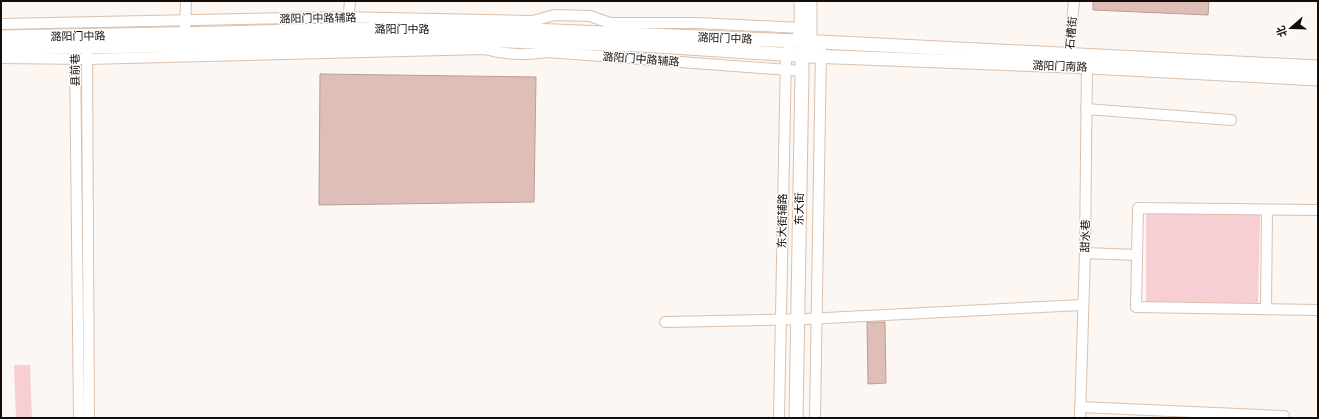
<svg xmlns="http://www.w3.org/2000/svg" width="1319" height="419" viewBox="0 0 1319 419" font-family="'IBM Plex Sans','Noto Sans SC',sans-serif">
<rect width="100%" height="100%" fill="#fcf7f3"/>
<g fill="#f6ced4">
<path d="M 1146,213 L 1260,215 L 1258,305 L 1146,303 Z"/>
<path d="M 14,365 L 30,365 L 32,418 L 16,418 Z"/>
</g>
<g fill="#debeb7" stroke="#bc9d96">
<path d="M 1093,1 L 1209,1 L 1208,15 L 1093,10 Z"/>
<path d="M 320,74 L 536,77 L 534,202 L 319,205 Z"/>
<path d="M 867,322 L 885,322 L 886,383 L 868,384 Z"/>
</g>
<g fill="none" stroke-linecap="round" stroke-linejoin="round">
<g stroke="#dac1ae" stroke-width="12">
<g id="minor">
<path d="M 1,24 L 339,17 L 533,21 L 554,15 L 590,16 L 610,23 L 698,23 L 801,28 L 798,35"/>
<path d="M 348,24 L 350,1"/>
<path d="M 185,28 L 186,1"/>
<path d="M 75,52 L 79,418"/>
<path d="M 87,52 L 89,418"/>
<path d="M 1,58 L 87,59 L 484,49 C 507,55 524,55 547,52 L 802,71"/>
<path d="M 1070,62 L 1069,54 L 1074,1"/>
<path d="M 1086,109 L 1231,120"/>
<path d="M 1318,210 L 1138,208 L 1136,307 L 1318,310"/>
<path d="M 1085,253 L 1136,255"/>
<path d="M 1266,309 L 1267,210"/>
<path d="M 665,322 L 806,319 L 1082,305"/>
<path d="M 1080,407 L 1284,416"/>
<path d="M 779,418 L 786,54 L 789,48"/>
<path d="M 815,418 L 821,50"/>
<path d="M 1080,418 L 1085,253 L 1087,60"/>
</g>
</g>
<g stroke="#dac1ae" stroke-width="15">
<g id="major">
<path d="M 810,1 L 810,49"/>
<path d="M 1,37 L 221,33 L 372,29 L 507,29 L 821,42 L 1318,67"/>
<path d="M 1,48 L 221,45 L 372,41 L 506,41 L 642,45 L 810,56 L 1070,66 L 1318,79"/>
<path d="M 796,418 L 802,71 L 801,1"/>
</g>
</g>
<use href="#minor" stroke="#fff" stroke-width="10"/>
<use href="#major" stroke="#fff" stroke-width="13"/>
</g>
<g text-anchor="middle" stroke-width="3" stroke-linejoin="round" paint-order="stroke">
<g font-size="11" fill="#150d07" stroke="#fff">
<text transform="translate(318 18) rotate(-1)" y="4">潞阳门中路辅路</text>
<text x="402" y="33">潞阳门中路</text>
<text transform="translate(1071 33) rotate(-85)" y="4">石槽街</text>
<text transform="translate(78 36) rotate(-1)" y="4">潞阳门中路</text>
<text transform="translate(725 38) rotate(2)" y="4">潞阳门中路</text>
<text transform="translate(641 59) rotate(4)" y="4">潞阳门中路辅路</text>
<text transform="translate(1060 66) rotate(2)" y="4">潞阳门南路</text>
<text transform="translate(75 70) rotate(-91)" y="4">县前巷</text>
<text transform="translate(799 209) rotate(-89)" y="4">东大街</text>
<text transform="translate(782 221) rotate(-89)" y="4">东大街辅路</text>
<text transform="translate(1085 236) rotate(-89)" y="4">甜水巷</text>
</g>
</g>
<rect width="1319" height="419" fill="none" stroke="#150d07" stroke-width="4"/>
<g transform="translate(1291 28) rotate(250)" stroke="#ffffff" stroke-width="3" paint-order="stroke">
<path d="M0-3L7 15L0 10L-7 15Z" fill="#150d07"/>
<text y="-6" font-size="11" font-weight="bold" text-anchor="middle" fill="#150d07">北</text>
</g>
</svg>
